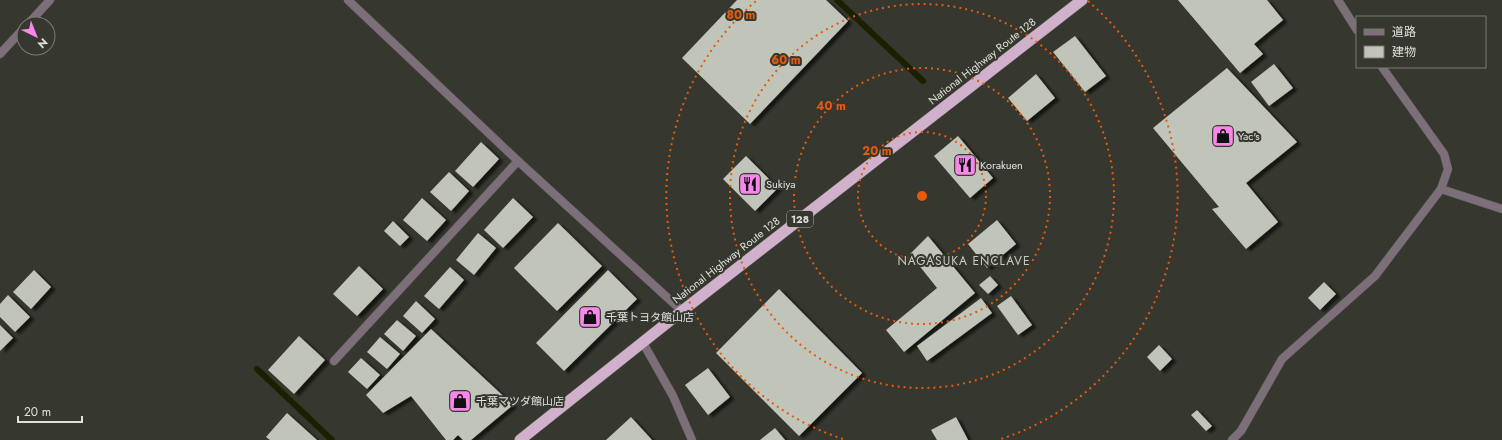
<svg xmlns="http://www.w3.org/2000/svg" width="1502" height="440" viewBox="0 0 1502 440" font-family="Jost,'Noto Sans JP',sans-serif">
<defs>
<filter id="shadow"><feDropShadow dx="4.5" dy="2.5" stdDeviation="1" flood-color="#0009"/></filter>
</defs>
<rect width="100%" height="100%" fill="#36382f"/>
<g fill="none" stroke-linecap="round" stroke-linejoin="round">
<g stroke="#1b2100" stroke-width="6">
<path d="M 837,0 L 923,81"/>
<path d="M 257,369 L 332,440"/>
</g>
</g>
<g fill="#c1c4b9" filter="url(#shadow)">
<path d="M 737,0 L 826,0 L 848,21 L 750,124 L 682,58 Z"/>
<path d="M 1178,0 L 1267,0 L 1283,20 L 1254,44 L 1263,54 L 1240,73 Z"/>
<path d="M 1075,36 L 1106,76 L 1085,92 L 1053,52 Z"/>
<path d="M 1274,64 L 1293,88 L 1269,106 L 1251,82 Z"/>
<path d="M 1227,68 L 1297,142 L 1246,183 L 1278,222 L 1246,249 L 1212,209 L 1219,207 L 1153,128 Z"/>
<path d="M 1036,74 L 1055,98 L 1027,121 L 1008,98 Z"/>
<path d="M 958,136 L 993,178 L 970,198 L 934,156 Z"/>
<path d="M 481,142 L 499,159 L 473,187 L 455,171 Z"/>
<path d="M 746,156 L 778,188 L 755,211 L 723,179 Z"/>
<path d="M 449,172 L 469,191 L 451,211 L 430,192 Z"/>
<path d="M 422,198 L 446,220 L 427,241 L 403,220 Z"/>
<path d="M 513,198 L 533,217 L 503,248 L 484,230 Z"/>
<path d="M 997,220 L 1016,244 L 987,268 L 968,244 Z"/>
<path d="M 393,221 L 409,237 L 400,246 L 384,231 Z"/>
<path d="M 558,223 L 602,266 L 557,311 L 514,268 Z"/>
<path d="M 478,233 L 496,248 L 474,275 L 456,260 Z"/>
<path d="M 928,236 L 975,293 L 904,352 L 886,330 L 937,288 L 910,254 Z"/>
<path d="M 359,266 L 383,289 L 357,316 L 333,294 Z"/>
<path d="M 450,267 L 464,280 L 439,309 L 424,296 Z"/>
<path d="M 34,270 L 51,287 L 31,309 L 13,292 Z"/>
<path d="M 608,270 L 637,299 L 564,371 L 536,343 Z"/>
<path d="M 990,276 L 998,285 L 988,294 L 979,285 Z"/>
<path d="M 1324,282 L 1336,294 L 1320,310 L 1308,298 Z"/>
<path d="M 779,289 L 862,373 L 799,436 L 716,353 Z"/>
<path d="M 8,295 L 30,317 L 15,332 L 0,317 L 0,304 Z"/>
<path d="M 1011,296 L 1032,325 L 1018,335 L 997,306 Z"/>
<path d="M 981,298 L 992,313 L 927,361 L 917,346 Z"/>
<path d="M 416,301 L 435,319 L 422,333 L 403,316 Z"/>
<path d="M 397,320 L 416,336 L 403,351 L 384,334 Z"/>
<path d="M 0,325 L 13,338 L 0,351 Z"/>
<path d="M 431,329 L 513,405 L 471,440 L 463,440 L 458,435 L 453,440 L 446,440 L 411,396 L 383,413 L 366,395 Z"/>
<path d="M 299,336 L 325,360 L 294,394 L 268,370 Z"/>
<path d="M 380,337 L 400,354 L 387,369 L 367,352 Z"/>
<path d="M 1159,345 L 1172,359 L 1160,371 L 1147,357 Z"/>
<path d="M 361,358 L 380,375 L 367,389 L 348,372 Z"/>
<path d="M 708,368 L 730,397 L 708,415 L 685,385 Z"/>
<path d="M 1197,410 L 1212,426 L 1206,431 L 1191,415 Z"/>
<path d="M 287,413 L 317,440 L 270,440 L 266,437 Z"/>
<path d="M 631,417 L 652,440 L 606,440 Z"/>
<path d="M 956,417 L 968,440 L 937,440 L 931,430 Z"/>
<path d="M 775,428 L 785,440 L 760,440 Z"/>
</g>
<g fill="none" stroke-linecap="round" stroke-linejoin="round">
<g stroke="#54564e" stroke-width="9">
<g id="minor">
<path d="M 348,0 L 518,161 L 682,311"/>
<path d="M 1338,0 L 1357,30"/>
<path d="M 28,24 L 50,0"/>
<path d="M 0,54 L 24,28"/>
<path d="M 1441,189 L 1502,209"/>
<path d="M 334,361 L 518,161"/>
<path d="M 1232,440 L 1241,431 L 1282,359 L 1375,276 L 1441,189 L 1448,169 L 1444,154 L 1382,67"/>
</g>
</g>
<g stroke="#54564e" stroke-width="9">
<path id="tertiary" d="M 643,343 L 673,396 L 692,440"/>
</g>
<g stroke="#54564e" stroke-width="12">
<path id="trunk" d="M 520,440 L 682,311 L 1082,0"/>
</g>
<use href="#minor" stroke="#7d6f7a" stroke-width="8"/>
<use href="#tertiary" stroke="#7d6f7a" stroke-width="8"/>
<use href="#trunk" stroke="#d0b0ca" stroke-width="11"/>
</g>
<g fill="none" stroke="#e8590c" stroke-width="2" stroke-dasharray="2 4">
<circle cx="922" cy="196" r="64"/>
<circle cx="922" cy="196" r="128"/>
<circle cx="922" cy="196" r="192"/>
<path d="M843 439A256 256 0 0 1 756 1M1088 1A256 256 0 0 1 1001 439"/>
</g>
<defs>
<g id="shop-square" transform="scale(1.15)"><rect x="-9" y="-9" width="18" height="18" rx="4" fill="#f987e9" stroke="#36382f"/><path d="M-5-2.5h2.3a2.7 3.5 0 0 1 5.4 0H5L5.5 6h-11ZM-1.5-2.5h3a1.5 2.3 0 0 0-3 0Z" fill="#111"/></g>
<g id="restaurant-square" transform="scale(1.15)"><rect x="-9" y="-9" width="18" height="18" rx="4" fill="#f987e9" stroke="#36382f"/><path d="M-5-6h1v4h1v-4h1v4h1v-4h1v5L-1.5 .5V6h-2V.5L-5-1ZM5-6V6H3V1.5H1.5Q1.5-4 5-6Z" fill="#111"/></g>
</defs>
<g fill-rule="evenodd">
<use href="#shop-square" x="1223" y="136"/>
<use href="#restaurant-square" x="965" y="165"/>
<use href="#restaurant-square" x="750" y="184"/>
<use href="#shop-square" x="590" y="317"/>
<use href="#shop-square" x="460" y="401"/>
</g>
<g text-anchor="middle" stroke-width="4" stroke-linejoin="round" paint-order="stroke">
<rect fill="#36382f" stroke="#acaea7" stroke-width="1" x="787" y="211" width="26" height="16" rx="3"/>
<g font-size="10" font-weight="bold" fill="#dee0da">
<text x="800" y="223">128</text>
</g>
<g font-size="11" fill="#dee0da" stroke="#36382f">
<text transform="translate(982 61) rotate(-38)" y="4">National Highway Route 128</text>
<text transform="translate(726 260) rotate(-38)" y="4">National Highway Route 128</text>
</g>
<g font-size="11" fill="#dee0da" stroke="#36382f" text-anchor="start">
<text x="1238" y="140">Yac's</text>
<text x="980" y="169">Korakuen</text>
<text x="766" y="188">Sukiya</text>
<text x="606" y="321">千葉トヨタ館山店</text>
<text x="476" y="405">千葉マツダ館山店</text>
</g>
<g font-size="12" letter-spacing="1" fill="#c7cabe" stroke="#36382f">
<text x="964" y="265">NAGASUKA ENCLAVE</text>
</g>
</g>
<circle cx="922" cy="196" r="6" fill="#e8590c" stroke="#36382f" stroke-width="2"/>
<g font-size="12" text-anchor="middle" font-weight="bold" fill="#e8590c" stroke="#36382f" stroke-width="4" stroke-linejoin="round" paint-order="stroke">
<text x="741" y="19">80 m</text>
<text x="786" y="64">60 m</text>
<text x="831" y="110">40 m</text>
<text x="877" y="155">20 m</text>
</g>
<rect x="1356" y="16" width="130" height="52" fill="#36382f" stroke="#797b73"/>
<rect x="1364" y="29" width="20" height="6" fill="#7d6f7a" stroke="#797b73"/>
<text x="1392" y="36" font-size="12" fill="#dee0da">道路</text>
<rect x="1364" y="46" width="20" height="12" fill="#c1c4b9" stroke="#797b73"/>
<text x="1392" y="56" font-size="12" fill="#dee0da">建物</text>
<g transform="translate(36 36) rotate(137)"><circle r="19" fill="#36382f" stroke="#797b73"/>
<path d="M0-3L7 15L0 10L-7 15Z" fill="#f987e9"/>
<text y="-6" font-size="11" font-weight="bold" text-anchor="middle" fill="#dee0da">N</text>
</g>
<path d="M18 416v6h64v-6" fill="none" stroke="#dee0da" stroke-width="2"/>
<text x="24" y="416" font-size="12" fill="#dee0da" stroke="#36382f" stroke-width="3" paint-order="stroke">20 m</text>
</svg>
